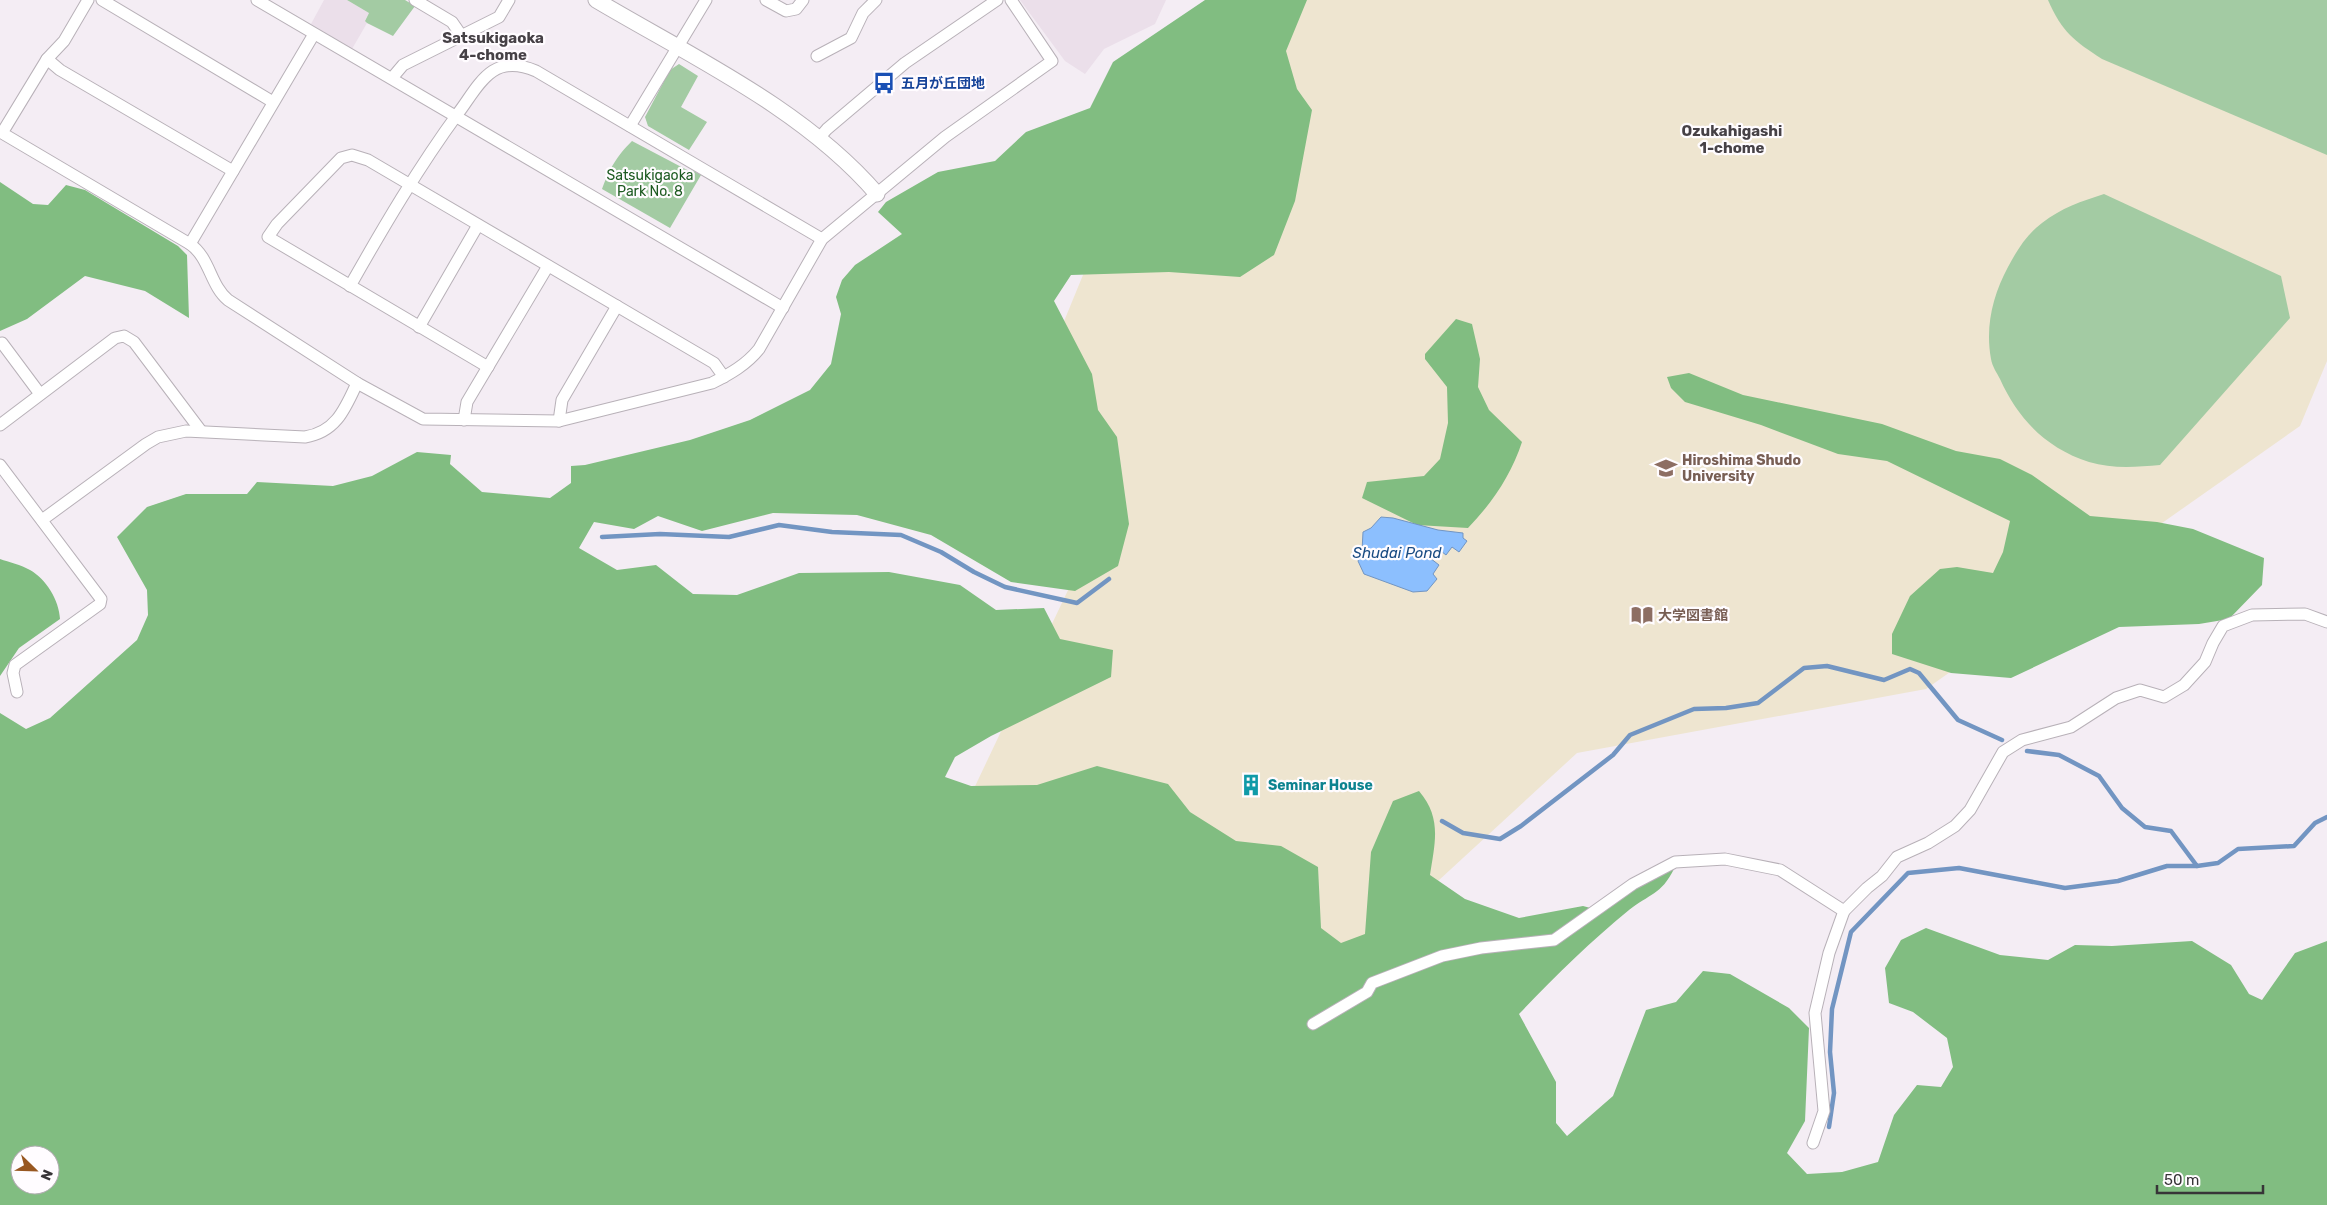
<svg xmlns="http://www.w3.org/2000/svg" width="2327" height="1205" viewBox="0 0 2327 1205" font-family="Rubik,'Noto Sans JP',sans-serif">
<rect width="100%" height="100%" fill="#f4edf4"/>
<g fill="#ebdfea">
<path d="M 324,0 L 347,0 L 369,13 L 365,20 L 367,23 L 352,49 L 311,24 Z"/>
<path d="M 1020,0 L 1166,0 L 1155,24 L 1104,49 L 1085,74 L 1065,61 Z"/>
</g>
<path fill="#eee5d0" d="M 1298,0 L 2327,0 L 2327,361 L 2300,426 L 1926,689 L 1577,753 L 1350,962 L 969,799 L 1106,510 L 1051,353 L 1092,253 L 1266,84 Z"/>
<g fill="#a3cba3">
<path d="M 347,0 L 405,0 L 415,6 L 393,36 L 367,23 L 365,21 L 369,13 Z"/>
<path d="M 2048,0 L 2327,0 L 2327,155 L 2102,59 C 2074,41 2062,32 2048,0 Z"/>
<path d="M 679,64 L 698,76 L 681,107 L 707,122 L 689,150 L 648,126 L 645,117 L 670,70 Z"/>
<path d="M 632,141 L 689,171 L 692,170 L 701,175 L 670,228 L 602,189 C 610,168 616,157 632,141 Z"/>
<path d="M 2104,194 L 2281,276 L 2290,318 L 2160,465 C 2136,467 2112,469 2089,462 C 2046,448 2018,419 2000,379 C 1997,373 1992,366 1991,359 C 1985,326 1993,295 2008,267 C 2017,250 2027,234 2042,223 C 2061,208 2082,201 2104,194 Z"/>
</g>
<g fill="#81bd81" fill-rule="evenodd">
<path d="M 1205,0 L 1307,0 L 1286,51 L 1297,89 L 1312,110 L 1295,201 L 1274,255 L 1240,277 L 1169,272 L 1071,275 L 1054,301 L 1092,374 L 1098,410 L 1117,437 L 1129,524 L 1118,566 L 1075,591 L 1011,582 L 931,535 L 857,515 L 773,513 L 702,531 L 658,516 L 634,529 L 594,522 L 579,548 L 617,570 L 656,565 L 693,594 L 737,595 L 799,573 L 889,572 L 960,585 L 996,610 L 1044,608 L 1060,639 L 1113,650 L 1111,677 L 991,736 L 955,757 L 945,777 L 971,786 L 1037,785 L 1097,766 L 1168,784 L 1190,812 L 1236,841 L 1281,846 L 1318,867 L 1321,928 L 1341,943 L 1365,934 L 1371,852 L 1393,801 L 1419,791 C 1442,818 1435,842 1430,875 L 1465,899 L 1519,918 L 1583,906 L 1598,910 L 1622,892 L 1674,869 C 1661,895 1649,894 1629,910 C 1590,942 1553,978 1519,1014 L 1556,1082 L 1556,1123 L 1567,1136 L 1613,1096 L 1646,1010 L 1676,1002 L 1703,971 L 1730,974 L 1789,1008 L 1809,1028 L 1805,1121 L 1787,1153 L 1807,1174 L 1842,1172 L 1878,1162 L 1894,1115 L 1917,1085 L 1941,1087 L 1953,1067 L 1947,1038 L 1913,1012 L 1889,1003 L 1885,968 L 1901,940 L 1926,928 L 2000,955 L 2048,960 L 2075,945 L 2112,946 L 2192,941 L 2231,965 L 2249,994 L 2262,1000 L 2295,953 L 2327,941 L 2327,1205 L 0,1205 L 0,713 L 26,729 L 50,718 L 137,640 L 148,615 L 147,590 L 117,537 L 147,507 L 186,494 L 247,494 L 257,482 L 333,486 L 372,476 L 417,452 L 451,455 L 450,464 L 482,492 L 550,498 L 571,483 L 571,466 L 585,465 L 690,440 L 750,420 L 810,390 L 831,364 L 841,314 L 836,297 L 842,280 L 855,265 L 902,234 L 878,212 L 886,202 L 938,172 L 995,161 L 1026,132 L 1090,108 L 1113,62 ZM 20,1155 L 50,1155 L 50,1185 L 20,1185 Z"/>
<path d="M 0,182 L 33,204 L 48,205 L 66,185 L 85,190 L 178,246 L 187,255 L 189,318 L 145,291 L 85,276 L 27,319 L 0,331 Z"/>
<path d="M 1456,319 L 1472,324 L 1480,359 L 1478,387 L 1489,410 L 1522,442 C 1511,475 1493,502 1468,528 L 1417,525 L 1362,498 L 1367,482 L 1424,476 L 1440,459 L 1448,423 L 1447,387 L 1425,359 L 1425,354 Z"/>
<path d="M 1689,373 L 1743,395 L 1882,424 L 1956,451 L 2000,459 L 2032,475 L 2090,516 L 2157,522 L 2193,529 L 2264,558 L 2262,585 L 2229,619 L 2199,624 L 2119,627 L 2011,678 L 1951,673 L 1892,654 L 1892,634 L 1910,596 L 1940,569 L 1957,567 L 1993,573 L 2003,552 L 2010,521 L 1887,461 L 1838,454 L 1761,425 L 1685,402 L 1671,388 L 1667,377 Z"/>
<path d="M 0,559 C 9,562 21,565 30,570 C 46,579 59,600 60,619 L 19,648 L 0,676 Z"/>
</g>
<path fill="#8cbffe" stroke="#7295c2" d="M 1381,517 L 1393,518 L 1438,530 L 1463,533 L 1463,538 L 1467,541 L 1459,552 L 1452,547 L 1446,555 L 1437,548 L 1430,558 L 1439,565 L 1433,574 L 1437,579 L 1427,591 L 1413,592 L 1364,574 L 1358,561 L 1362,551 L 1363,532 L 1371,528 Z"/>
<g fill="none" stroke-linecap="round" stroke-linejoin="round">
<g stroke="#7295c2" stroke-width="4.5">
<path d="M 602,537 L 660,534 L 729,537 L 779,525 L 832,532 L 901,535 L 941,552 L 974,572 L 1005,587 L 1077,603 L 1109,579"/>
<path d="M 2027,751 L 2059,755 L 2099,776 L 2122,808 L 2145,827 L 2171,831 L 2197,866 L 2218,863 L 2238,849 L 2294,846 L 2315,823 L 2327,817"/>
<path d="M 1442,821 L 1463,833 L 1500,839 L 1521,826 L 1613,755 L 1630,735 L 1694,709 L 1726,708 L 1758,703 L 1804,668 L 1827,666 L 1884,680 L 1910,669 L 1919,673 L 1958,720 L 2002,740"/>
<path d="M 1829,1127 L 1834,1093 L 1830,1052 L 1832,1009 L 1851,932 L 1908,873 L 1959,868 L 2065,888 L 2118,881 L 2167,866 L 2197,866"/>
</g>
<g stroke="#b8b1b8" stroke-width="13">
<g id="minor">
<path d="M 88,0 L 64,41 L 47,59 L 60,70 L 233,171"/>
<path d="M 102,0 L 273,102"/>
<path d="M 257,0 L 783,308"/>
<path d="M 415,0 L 452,22 L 461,35"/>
<path d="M 766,0 L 786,11 L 796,9 L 803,0"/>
<path d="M 817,56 L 851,38 L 863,13 L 876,0"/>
<path d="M 392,78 L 403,65 L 499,17 L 509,0"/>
<path d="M 630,126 L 706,0"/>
<path d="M 820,137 L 827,129 L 905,63 L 997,0"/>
<path d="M 190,244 L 314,34"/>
<path d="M 350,286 C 384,226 418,168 459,112 C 469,99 479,80 493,71 C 507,62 522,65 536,71 L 822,239"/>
<path d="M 419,327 L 478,225"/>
<path d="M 2,343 L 40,394"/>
<path d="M 488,367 L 268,237 L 277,224 L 341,158 L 352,155 L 368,160 L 714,363 L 724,377"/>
<path d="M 357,383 L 423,419 L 559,421 L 712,383 C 730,374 746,365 759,349 L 822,239 L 945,137 L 1052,61 L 1011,0"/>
<path d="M 464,420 L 467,402 L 548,266"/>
<path d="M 559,421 L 562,400 L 617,306"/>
<path d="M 0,425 L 115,338 L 124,336 L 134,342 L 201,431"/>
<path d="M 0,465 L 101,599 L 100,604 L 15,665 L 13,673 L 17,692"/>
<path d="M 42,520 L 146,444 L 158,437 L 186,431 L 305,437 C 336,432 345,409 357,383 L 228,300 C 210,285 210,258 190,244 L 2,133 L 47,59"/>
<path d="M 1313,1024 L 1367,992 L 1372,983 L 1442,956 L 1481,948 L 1554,940 L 1633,884 L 1675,862 L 1725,859 L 1780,870 L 1844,911 L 1867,888 L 1882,876 L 1897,857 L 1928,843 L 1955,826 L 1970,810 L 2003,752 L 2022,740 L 2071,727 L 2116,698 L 2140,690 L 2164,697 L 2184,685 L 2205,662 L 2213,643 L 2223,626 L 2252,615 L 2305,614 L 2327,622"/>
<path d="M 1813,1143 L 1824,1111 L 1815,1013 L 1829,953 L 1844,911"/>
</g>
</g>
<g stroke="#b8b1b8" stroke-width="17">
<path id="tertiary" d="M 596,0 C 692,57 804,109 877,194"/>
</g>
<use href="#minor" stroke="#fff" stroke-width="11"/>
<use href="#tertiary" stroke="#fff" stroke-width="15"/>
</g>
<defs>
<g id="bus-bare" transform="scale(1.725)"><path d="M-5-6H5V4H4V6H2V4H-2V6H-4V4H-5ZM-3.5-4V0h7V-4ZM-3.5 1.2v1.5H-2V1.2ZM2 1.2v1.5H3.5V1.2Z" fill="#1a4fb4" stroke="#fffcff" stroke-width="2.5" paint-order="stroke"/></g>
<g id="university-bare" transform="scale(1.725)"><path d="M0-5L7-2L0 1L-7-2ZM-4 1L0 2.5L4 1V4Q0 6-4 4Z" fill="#8d6e63" stroke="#fffcff" stroke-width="2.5" paint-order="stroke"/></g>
<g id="library-bare" transform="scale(1.725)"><path d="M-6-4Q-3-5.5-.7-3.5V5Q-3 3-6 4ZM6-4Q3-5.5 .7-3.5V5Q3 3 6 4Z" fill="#8d6e63" stroke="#fffcff" stroke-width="2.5" paint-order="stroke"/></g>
<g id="building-bare" transform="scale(1.725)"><path d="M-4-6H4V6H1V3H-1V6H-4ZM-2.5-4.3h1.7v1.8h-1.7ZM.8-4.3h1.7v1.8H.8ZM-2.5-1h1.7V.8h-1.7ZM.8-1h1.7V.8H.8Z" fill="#0f9aa8" stroke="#fffcff" stroke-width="2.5" paint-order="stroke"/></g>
</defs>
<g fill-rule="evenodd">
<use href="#bus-bare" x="884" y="83"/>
<use href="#university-bare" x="1666" y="468"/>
<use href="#library-bare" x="1642" y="615"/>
<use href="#building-bare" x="1251" y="785"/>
</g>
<g text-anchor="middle" stroke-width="4.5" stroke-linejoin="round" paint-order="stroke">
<g font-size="14" font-weight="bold" fill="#164399" stroke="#fffcff" text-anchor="start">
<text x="901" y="88">五月が丘団地</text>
</g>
<g font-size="14" fill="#1e5b22" stroke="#fffcff">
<text x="650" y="180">Satsukigaoka<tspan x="650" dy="16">Park No. 8</tspan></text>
</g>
<g font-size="14" font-weight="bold" fill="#785e54" stroke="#fffcff" text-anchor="start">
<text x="1682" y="465">Hiroshima Shudo<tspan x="1682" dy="16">University</tspan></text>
<text x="1658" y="620">大学図書館</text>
</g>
<g font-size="14" font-weight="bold" fill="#0d838f" stroke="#fffcff" text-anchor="start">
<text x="1268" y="790">Seminar House</text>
</g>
<g font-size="15" font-weight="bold" fill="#464146" stroke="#fffcff">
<text x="493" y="43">Satsukigaoka<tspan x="493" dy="17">4-chome</tspan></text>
<text x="1732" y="136">Ozukahigashi<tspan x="1732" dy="17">1-chome</tspan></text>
</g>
<g font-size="15" font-style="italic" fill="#194b83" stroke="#fffcff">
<text x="1397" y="558">Shudai Pond</text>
</g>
</g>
<g transform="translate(35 1170) rotate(113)"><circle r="24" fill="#fffcff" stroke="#afacaf"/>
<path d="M0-4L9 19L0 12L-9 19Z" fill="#985721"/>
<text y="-8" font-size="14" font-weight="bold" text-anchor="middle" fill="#373437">N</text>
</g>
<path d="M2157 1185v8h106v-8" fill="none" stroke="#373437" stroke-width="2.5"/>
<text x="2164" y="1185" font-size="15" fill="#373437" stroke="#fffcff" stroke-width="4" paint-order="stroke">50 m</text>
</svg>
